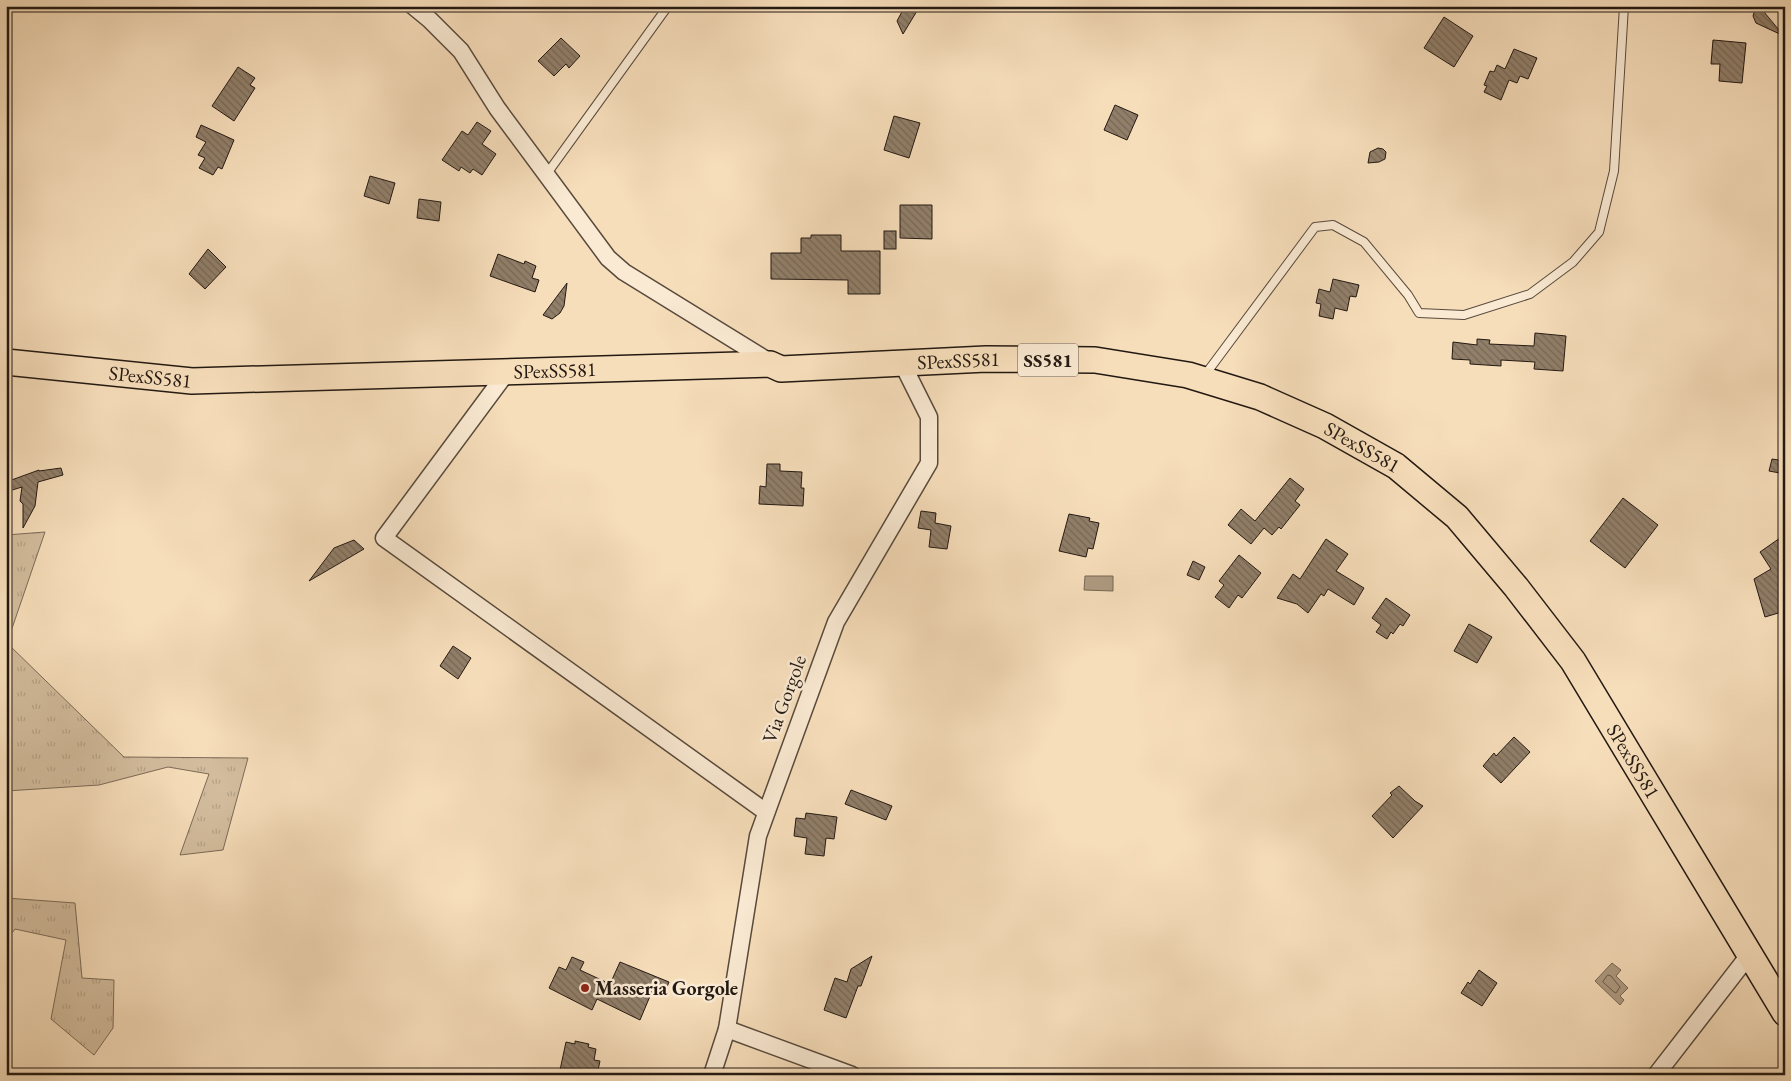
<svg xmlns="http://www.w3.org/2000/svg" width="1791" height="1081" viewBox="0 0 1791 1081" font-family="'EB Garamond',serif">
<defs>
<pattern id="grass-tufts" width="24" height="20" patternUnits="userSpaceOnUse" patternTransform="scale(1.25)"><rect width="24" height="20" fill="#d3bd9e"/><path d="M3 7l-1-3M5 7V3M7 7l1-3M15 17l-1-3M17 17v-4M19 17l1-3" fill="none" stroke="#b5a287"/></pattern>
<pattern id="building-back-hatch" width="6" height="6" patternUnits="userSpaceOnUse" patternTransform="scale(1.25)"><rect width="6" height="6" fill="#917f6a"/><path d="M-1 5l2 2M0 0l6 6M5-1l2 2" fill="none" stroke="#766756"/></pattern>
</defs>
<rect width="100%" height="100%" fill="#f7debb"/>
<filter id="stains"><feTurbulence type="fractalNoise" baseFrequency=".004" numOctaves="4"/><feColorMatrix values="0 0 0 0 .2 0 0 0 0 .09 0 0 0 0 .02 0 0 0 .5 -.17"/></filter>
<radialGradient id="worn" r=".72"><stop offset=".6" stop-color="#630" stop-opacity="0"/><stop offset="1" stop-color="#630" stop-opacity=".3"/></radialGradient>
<g fill="url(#grass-tufts)" stroke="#7b6b58">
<path d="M 45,532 L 7,643 L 124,757 L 248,758 L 223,850 L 180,855 L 209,774 L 168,767 L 99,785 L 6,791 L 6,535 Z"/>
<path d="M 6,898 L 75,903 L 82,978 L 114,980 L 113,1028 L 94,1055 L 51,1019 L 66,940 L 15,929 L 6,941 Z"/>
</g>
<g fill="#af9b82" stroke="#776755">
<path d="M 1085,576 L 1113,576 L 1113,591 L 1084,590 Z"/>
<path d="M 1612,963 L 1621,970 L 1616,976 L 1628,988 L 1620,996 L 1624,1000 L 1620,1005 L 1595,981 Z"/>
</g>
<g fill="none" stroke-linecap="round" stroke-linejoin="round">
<path stroke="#695a4a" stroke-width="1" d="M 1608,975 L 1611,976 L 1620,987 L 1616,993 L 1614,992 L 1603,982 Z"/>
</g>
<g fill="url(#building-back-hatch)" stroke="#231912">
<path d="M 905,6 L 920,6 L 903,34 L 897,21 Z"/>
<path d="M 1756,6 L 1759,6 L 1784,36 L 1756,23 L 1753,16 Z"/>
<path d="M 1444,17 L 1473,36 L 1454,67 L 1424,48 Z"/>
<path d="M 561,38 L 580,56 L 569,68 L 566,64 L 554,76 L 538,61 Z"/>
<path d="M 1713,40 L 1746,43 L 1742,83 L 1719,81 L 1720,64 L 1711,64 Z"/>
<path d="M 1514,49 L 1537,58 L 1528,79 L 1520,76 L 1517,83 L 1509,80 L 1501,100 L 1484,92 L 1487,86 L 1484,85 L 1490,71 L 1494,72 L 1497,65 L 1505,69 Z"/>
<path d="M 238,67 L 255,78 L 250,85 L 255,88 L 234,121 L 212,106 Z"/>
<path d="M 1115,105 L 1138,115 L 1127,140 L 1104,130 Z"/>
<path d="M 894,116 L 920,123 L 909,158 L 884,150 Z"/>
<path d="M 477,122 L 491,131 L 482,144 L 496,154 L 482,175 L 473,169 L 470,173 L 461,167 L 459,171 L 442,160 L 462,131 L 468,135 Z"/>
<path d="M 201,125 L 234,140 L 222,169 L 218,167 L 213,175 L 199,168 L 205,158 L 198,155 L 206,142 L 196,137 Z"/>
<path d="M 1378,148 L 1383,149 L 1386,152 L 1385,159 L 1379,162 L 1368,163 L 1370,152 Z"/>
<path d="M 370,176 L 395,183 L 389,204 L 364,196 Z"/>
<path d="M 419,199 L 441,202 L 439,221 L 417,218 Z"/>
<path d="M 900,205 L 932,205 L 932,239 L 900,238 Z"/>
<rect x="884" y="231" width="12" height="18"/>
<path d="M 811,235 L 841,235 L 841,251 L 880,251 L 880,294 L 848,294 L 848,280 L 771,279 L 771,253 L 801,253 L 801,238 L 811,238 Z"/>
<path d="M 208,249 L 226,267 L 205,289 L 189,274 Z"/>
<path d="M 498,254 L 524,264 L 525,261 L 536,266 L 532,278 L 539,280 L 535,292 L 490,276 Z"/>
<path d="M 1333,279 L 1359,285 L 1356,297 L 1350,296 L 1347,311 L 1335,308 L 1333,319 L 1319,316 L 1321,304 L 1316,303 L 1319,289 L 1330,292 Z"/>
<path d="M 567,283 L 564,306 L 560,313 L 552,319 L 543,315 Z"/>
<path d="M 1535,333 L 1566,336 L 1563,371 L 1534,369 L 1535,362 L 1501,360 L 1501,366 L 1470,364 L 1470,360 L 1452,359 L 1453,342 L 1477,345 L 1477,339 L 1490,340 L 1489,344 L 1534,346 Z"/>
<path d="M 1772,459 L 1785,461 L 1785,474 L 1769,471 Z"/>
<path d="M 767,464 L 780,464 L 780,471 L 802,472 L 801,488 L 804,488 L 803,506 L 759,504 L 760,486 L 766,487 Z"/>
<path d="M 61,468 L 63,475 L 38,482 L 35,506 L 23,528 L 23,504 L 20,501 L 22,487 L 9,491 L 6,482 L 39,470 L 39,471 Z"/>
<path d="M 1290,478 L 1304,489 L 1295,501 L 1300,505 L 1281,529 L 1279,527 L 1272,535 L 1264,528 L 1251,544 L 1228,525 L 1241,509 L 1255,521 Z"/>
<path d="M 1623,498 L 1658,525 L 1625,568 L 1590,541 Z"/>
<path d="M 921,511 L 936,513 L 935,523 L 951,526 L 947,549 L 929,547 L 931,530 L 918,528 Z"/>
<path d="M 1069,514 L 1090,518 L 1089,521 L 1099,523 L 1093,549 L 1088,548 L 1086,557 L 1059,551 Z"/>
<path d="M 1780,538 L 1785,545 L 1785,576 L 1781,579 L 1785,592 L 1785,611 L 1765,617 L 1754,579 L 1771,569 L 1760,552 Z"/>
<path d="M 1326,539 L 1348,554 L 1336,571 L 1364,588 L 1354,605 L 1328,589 L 1324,596 L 1321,594 L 1308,613 L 1297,604 L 1277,598 L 1293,574 L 1300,579 Z"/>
<path d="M 354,540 L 364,549 L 309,581 L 334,548 Z"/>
<path d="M 1239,555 L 1261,573 L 1242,598 L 1238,595 L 1229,608 L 1215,597 L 1224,585 L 1219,581 Z"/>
<path d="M 1193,561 L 1205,567 L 1199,580 L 1187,575 Z"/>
<path d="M 1386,598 L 1410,615 L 1403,626 L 1400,624 L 1393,634 L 1391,632 L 1387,639 L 1376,632 L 1381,625 L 1372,618 Z"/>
<path d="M 1469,624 L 1492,637 L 1477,663 L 1454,651 Z"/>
<path d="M 453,646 L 471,658 L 458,679 L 440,666 Z"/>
<path d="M 1514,737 L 1530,752 L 1501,783 L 1483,766 L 1494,753 L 1496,756 Z"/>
<path d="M 1399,786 L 1415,801 L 1423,806 L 1393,838 L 1372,816 L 1392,795 L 1390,793 Z"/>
<path d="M 851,790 L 892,806 L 886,820 L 845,804 Z"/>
<path d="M 806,813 L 837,817 L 834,839 L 826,838 L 824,856 L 805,854 L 807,838 L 794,836 L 796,818 L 805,819 Z"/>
<path d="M 872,956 L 861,986 L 858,986 L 846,1018 L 824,1010 L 835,978 L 847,982 L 851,969 Z"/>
<path d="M 572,957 L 584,962 L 580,970 L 610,984 L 620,962 L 669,982 L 664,994 L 653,989 L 640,1020 L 597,999 L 592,1010 L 549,988 L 559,967 L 566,970 Z"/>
<path d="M 1479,970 L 1497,983 L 1482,1006 L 1461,993 L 1468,982 L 1470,984 Z"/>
<path d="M 575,1041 L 589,1044 L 588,1047 L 596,1049 L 594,1060 L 600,1061 L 597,1075 L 579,1074 L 560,1070 L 566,1042 L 575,1044 Z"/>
</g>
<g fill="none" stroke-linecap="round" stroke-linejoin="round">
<g stroke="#584a3c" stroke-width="10">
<g id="lane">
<path d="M 546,175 L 668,6"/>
<path d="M 1205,375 L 1315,227 L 1333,225 L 1364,242 L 1408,295 L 1419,313 L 1464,315 L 1530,294 L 1573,262 L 1599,232 L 1614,171 L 1624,6"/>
</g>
</g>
<g stroke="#584a3c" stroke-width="19">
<g id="street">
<path d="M 413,6 L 430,20 L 461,51 L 497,108 L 608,258 L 624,272 L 773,364"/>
<path d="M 507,372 L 384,538 L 766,812"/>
<path d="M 727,1029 L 852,1075"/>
<path d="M 712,1075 L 727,1029 L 758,836 L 771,800 L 836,622 L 929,463 L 929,417 L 902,363"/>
<path d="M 1656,1075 L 1749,955"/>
</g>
</g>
<g stroke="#231912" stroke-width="28">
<g id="primary">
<path id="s1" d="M 6,362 L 192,381 L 770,364 L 781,369 L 986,359 L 1095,360 L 1188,375 L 1260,397 L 1325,426 L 1396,466 L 1457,517 L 1516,587 L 1573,661 L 1785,1013"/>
</g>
</g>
<use href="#lane" stroke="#faead3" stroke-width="8"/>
<use href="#street" stroke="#faead3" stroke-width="16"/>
<use href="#primary" stroke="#f7debb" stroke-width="25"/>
</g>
<circle fill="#8f2418" stroke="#faead3" stroke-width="2" cx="585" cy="988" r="5"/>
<g text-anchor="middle" stroke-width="5" stroke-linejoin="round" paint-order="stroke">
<rect fill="#faead3" stroke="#64584c" stroke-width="1" x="1018" y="343.5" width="60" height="33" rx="4"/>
<g font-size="19" font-weight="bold" fill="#231912">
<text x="1048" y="367">SS581</text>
</g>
<g font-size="20" fill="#231912" stroke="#faead3">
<text dy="7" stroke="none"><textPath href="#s1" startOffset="955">SPexSS581</textPath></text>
<text dy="7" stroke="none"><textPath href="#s1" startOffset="550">SPexSS581</textPath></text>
<text dy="7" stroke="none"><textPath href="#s1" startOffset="145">SPexSS581</textPath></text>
<text dy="7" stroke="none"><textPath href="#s1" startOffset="1375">SPexSS581</textPath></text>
<text transform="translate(784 699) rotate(-70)" y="7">Via Gorgole</text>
<text dy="7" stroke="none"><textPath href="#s1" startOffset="1795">SPexSS581</textPath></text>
</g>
<g font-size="20" font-weight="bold" fill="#231912" stroke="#faead3" text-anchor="start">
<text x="595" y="995">Masseria Gorgole</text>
</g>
</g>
<rect width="1791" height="1081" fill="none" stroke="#f7debb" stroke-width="25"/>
<rect x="8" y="8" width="1776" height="1066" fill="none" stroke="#231912" stroke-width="2.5"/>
<rect x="12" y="12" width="1766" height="1056" fill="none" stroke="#231912"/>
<rect width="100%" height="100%" filter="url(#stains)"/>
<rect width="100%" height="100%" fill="url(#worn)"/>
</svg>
